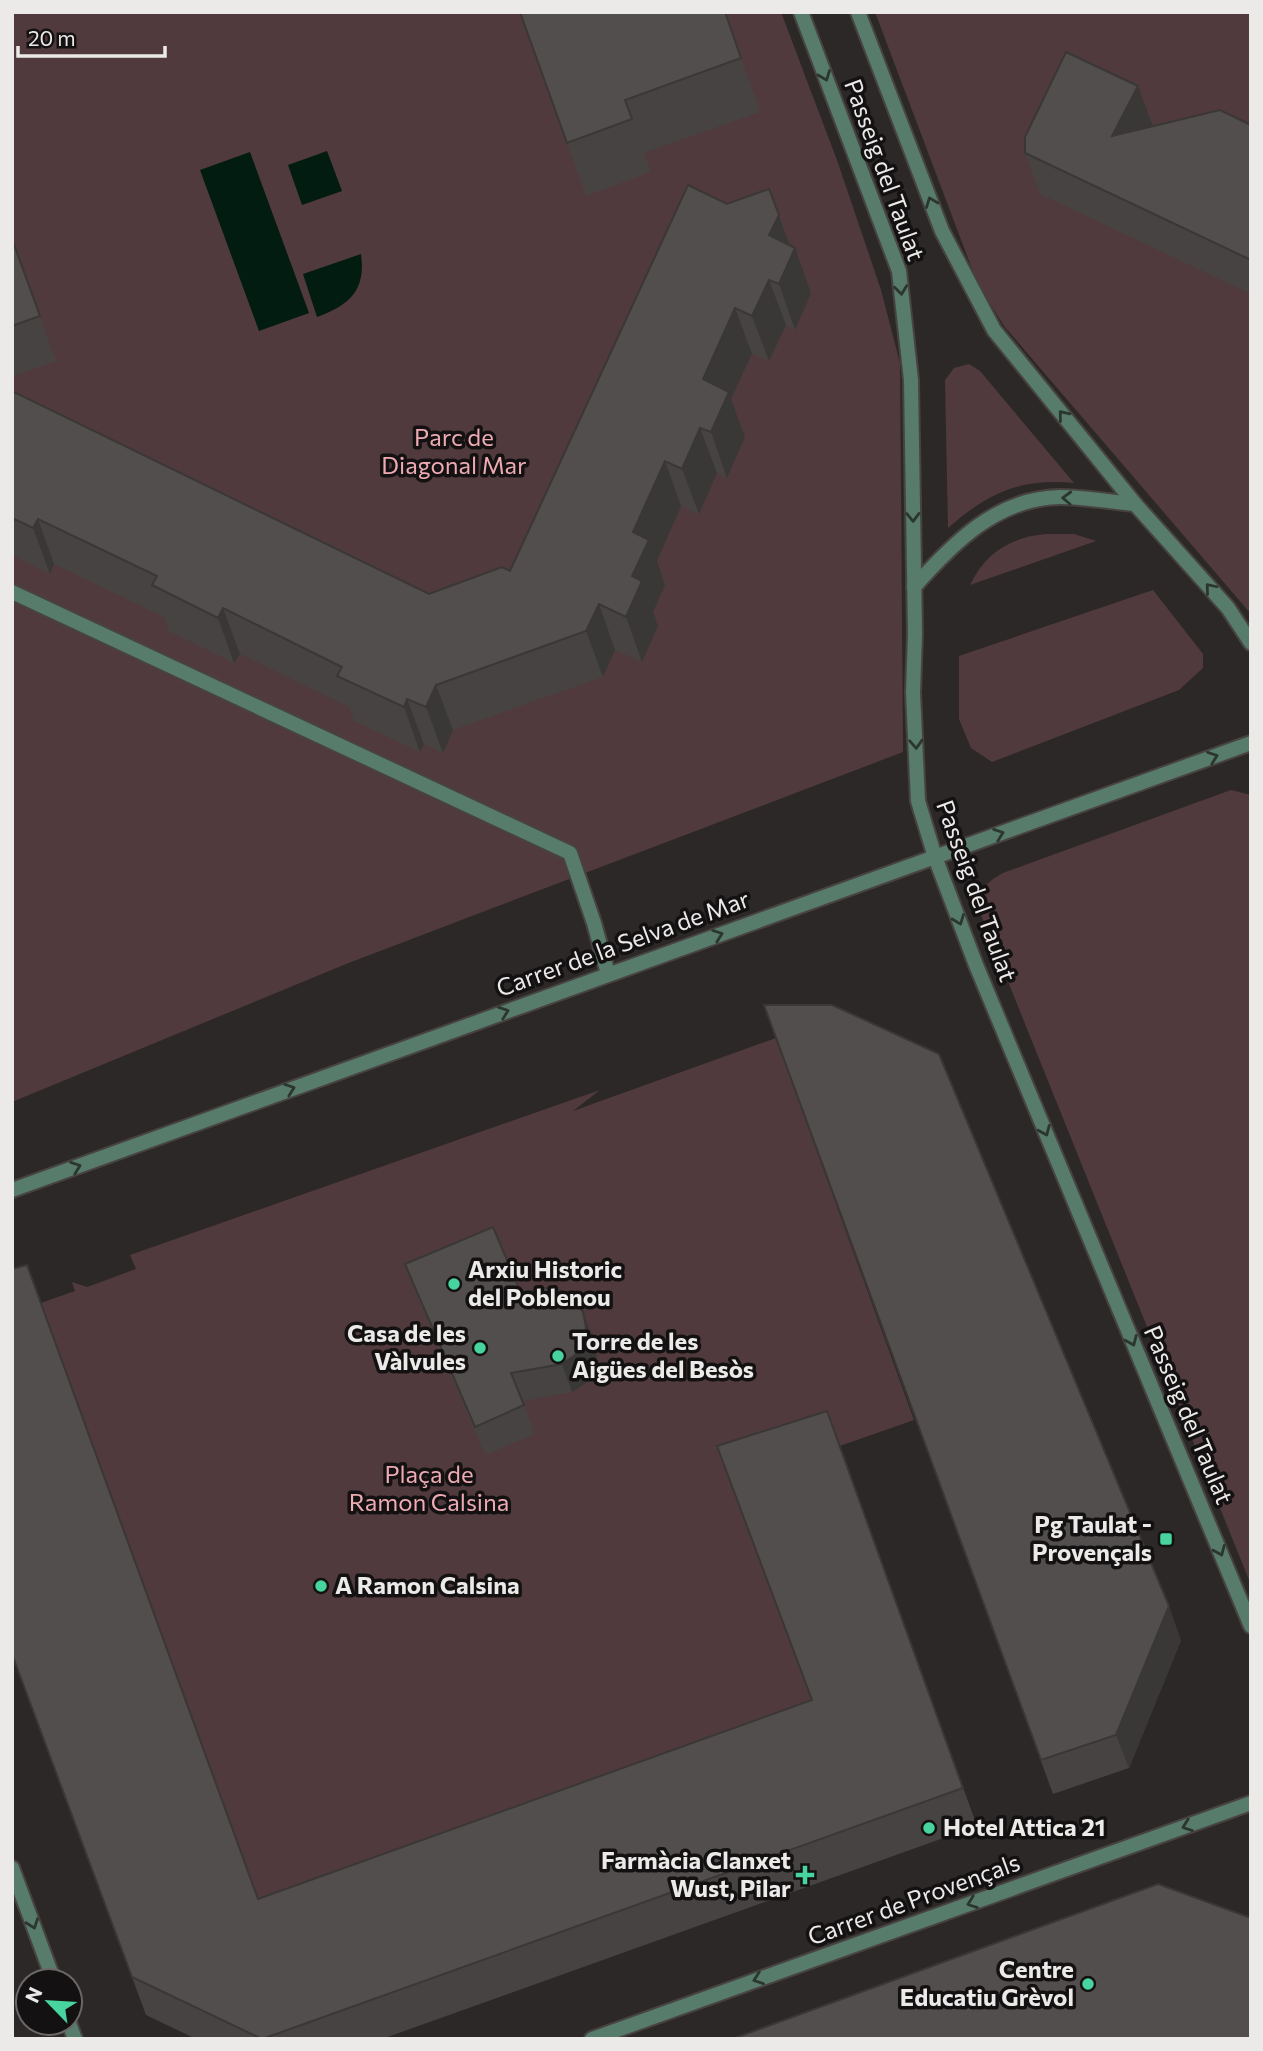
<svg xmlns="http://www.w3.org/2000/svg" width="1263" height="2051" viewBox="0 0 1263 2051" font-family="Commissioner,sans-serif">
<rect width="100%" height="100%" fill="#2d2828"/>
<g fill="#513a3d">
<path d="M 12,12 L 781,12 L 838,163 L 881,290 L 900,363 L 903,752 L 346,964 L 12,1102 Z"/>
<path d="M 875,12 L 1251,12 L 1251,614 L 1004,326 L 977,282 Z"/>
<path d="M 969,364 L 980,371 L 1074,483 C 1020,478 988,493 948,528 L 945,380 L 954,368 Z"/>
<path d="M 1046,534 L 1074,534 L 1096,541 L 970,585 C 985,553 1011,537 1046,534 Z"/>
<path d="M 1153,590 L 1203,654 L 1203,668 L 1179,690 L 992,762 L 971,748 L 959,719 L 959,656 Z"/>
<path d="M 1231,790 L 1251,795 L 1251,1585 L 980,912 C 980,890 983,884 1003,873 Z"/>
<path d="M 776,1038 L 914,1420 L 731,1484 L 826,1738 L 272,1938 L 41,1303 L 75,1291 L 72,1282 L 87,1287 L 136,1269 L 130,1255 L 600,1090 L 573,1111 Z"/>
</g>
<g fill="#021c12">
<path d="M 327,151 L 342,191 L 302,205 L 288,165 Z"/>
<path d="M 250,152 L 309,313 L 259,331 L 200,170 Z"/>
<path d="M 361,254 C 366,290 350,305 317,317 L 303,274 Z"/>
</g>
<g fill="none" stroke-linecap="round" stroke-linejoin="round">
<g stroke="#484343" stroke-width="18">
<path id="service" d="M 12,592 L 570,853 L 594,923 L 608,974"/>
</g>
<g stroke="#484343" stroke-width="18">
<g id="minor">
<path d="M 12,1868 L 54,1981"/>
<path d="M 69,2023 L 75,2039"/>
<path d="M 592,2039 L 1251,1803"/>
</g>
</g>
<g stroke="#484343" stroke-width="18">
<g id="tertiary">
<path d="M 801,12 L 899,271 L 911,380 L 915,634 L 913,693 L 918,801 L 935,857 L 976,965 L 1251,1626"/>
<path d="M 858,12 L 942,231 L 994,330 L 1135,504 L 1228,608 L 1251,643"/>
<path d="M 914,587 C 953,543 997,498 1060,497 C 1085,497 1110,502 1135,504"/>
<path d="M 12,1190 L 1251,743"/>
</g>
</g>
<use href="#service" stroke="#587c6b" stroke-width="14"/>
<use href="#minor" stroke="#587c6b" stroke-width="14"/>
<use href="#tertiary" stroke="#587c6b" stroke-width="14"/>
</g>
<g fill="#474343">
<path d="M 520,12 L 725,12 L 760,112 L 644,153 L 651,172 L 586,196 Z"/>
<path d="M 1251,125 L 1251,294 L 1040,194 L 1025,153 L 1153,126 Z"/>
<path d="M 769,189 L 790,245 L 811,293 L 795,330 L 786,325 L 769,361 L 752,354 L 731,399 L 745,437 L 727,478 L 717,473 L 699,514 L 681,506 L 657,561 L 665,585 L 653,612 L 658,626 L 642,662 L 615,650 L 603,677 L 453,730 L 443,753 L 424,744 L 420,752 L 354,721 L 349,707 L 240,654 L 234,663 L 169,631 L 164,617 L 54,564 L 50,574 L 12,555 L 12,391 L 429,594 L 510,571 L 727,204 Z"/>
<path d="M 12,238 L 56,361 L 12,377 Z"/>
<path d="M 764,1005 L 1181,1640 L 1129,1768 L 1053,1794 Z"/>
<path d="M 405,1264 L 521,1293 L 583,1312 L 594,1341 L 597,1356 L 594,1371 L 585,1384 L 572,1392 L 523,1401 L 535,1434 L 485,1455 L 416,1293 Z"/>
<path d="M 827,1411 L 977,1826 L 382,2039 L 196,2039 L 146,2015 L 12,1654 L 258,1899 L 812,1700 Z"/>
</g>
<g fill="#3a3737">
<path d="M 1138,86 L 1153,127 L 1112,136 Z"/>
<path d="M 769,189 L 793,254 L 795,248 L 811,293 L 795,330 L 779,284 L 769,235 Z"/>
<path d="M 769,280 L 786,325 L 769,361 L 752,316 Z"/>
<path d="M 735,308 L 752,354 L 731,399 L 745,437 L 727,478 L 711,432 L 703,379 Z"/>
<path d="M 700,428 L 717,473 L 699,514 L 682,469 Z"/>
<path d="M 665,461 L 681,506 L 657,561 L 665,585 L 653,612 L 658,626 L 642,662 L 626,617 L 632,576 L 633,532 Z"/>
<path d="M 38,519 L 54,564 L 50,574 L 33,528 Z"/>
<path d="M 599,604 L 615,650 L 603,677 L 586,631 Z"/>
<path d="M 223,608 L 240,654 L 234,663 L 218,618 Z"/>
<path d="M 436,685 L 453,730 L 443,753 L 426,707 Z"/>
<path d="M 407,699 L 424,744 L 420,752 L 404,707 Z"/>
<path d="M 583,1312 L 594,1341 L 597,1356 L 594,1371 L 585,1384 L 572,1392 L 562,1364 Z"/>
<path d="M 1169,1606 L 1181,1640 L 1129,1768 L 1116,1735 Z"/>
</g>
<g fill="#534e4e" stroke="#3a3737" stroke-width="2">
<path d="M 520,12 L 725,12 L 741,58 L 625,100 L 632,119 L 567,143 Z"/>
<path d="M 1066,52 L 1138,86 L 1112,136 L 1220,110 L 1251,125 L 1251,260 L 1025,153 L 1025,137 Z"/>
<path d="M 688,185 L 727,204 L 769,189 L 779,215 L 769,235 L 795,248 L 779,284 L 769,280 L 752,316 L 735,308 L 703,379 L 729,392 L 711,432 L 700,428 L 682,469 L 665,461 L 633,532 L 649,540 L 632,576 L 642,581 L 626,617 L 599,604 L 586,631 L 436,685 L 426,707 L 407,699 L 404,707 L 337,676 L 342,667 L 223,608 L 218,618 L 152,585 L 157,576 L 38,519 L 33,528 L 12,518 L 12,391 L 429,594 L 502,567 L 510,571 Z"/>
<path d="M 12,239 L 40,316 L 12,326 Z"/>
<path d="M 764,1005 L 832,1005 L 939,1054 L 1169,1606 L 1116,1735 L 1041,1760 Z"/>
<path d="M 493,1227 L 521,1293 L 547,1288 L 562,1291 L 575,1300 L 583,1312 L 586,1327 L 584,1342 L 575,1355 L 562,1364 L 511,1373 L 524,1405 L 475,1427 L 405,1264 Z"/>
<path d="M 27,1265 L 258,1899 L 812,1700 L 717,1446 L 827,1411 L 963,1788 L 262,2039 L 132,1977 L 12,1654 L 12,1269 Z"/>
<path d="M 1158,1884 L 1251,1918 L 1251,2039 L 732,2039 Z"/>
</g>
<defs><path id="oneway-chevron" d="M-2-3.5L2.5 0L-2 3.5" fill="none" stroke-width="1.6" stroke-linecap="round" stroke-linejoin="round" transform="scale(1.75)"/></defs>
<g stroke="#2b3630">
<use href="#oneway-chevron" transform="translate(825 76) rotate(69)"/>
<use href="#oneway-chevron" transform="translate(931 202) rotate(-111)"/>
<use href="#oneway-chevron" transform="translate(901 290) rotate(83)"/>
<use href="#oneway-chevron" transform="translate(1063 415) rotate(-129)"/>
<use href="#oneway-chevron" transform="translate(1067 498) rotate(-178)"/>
<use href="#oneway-chevron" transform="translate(913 517) rotate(89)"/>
<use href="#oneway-chevron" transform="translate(1210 588) rotate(-130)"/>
<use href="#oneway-chevron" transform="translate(916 744) rotate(87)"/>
<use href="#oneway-chevron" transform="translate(1213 757) rotate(-20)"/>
<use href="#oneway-chevron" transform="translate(999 834) rotate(-20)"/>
<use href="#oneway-chevron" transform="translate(959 920) rotate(69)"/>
<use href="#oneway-chevron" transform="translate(718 935) rotate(-20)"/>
<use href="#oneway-chevron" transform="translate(504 1012) rotate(-20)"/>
<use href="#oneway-chevron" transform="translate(290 1089) rotate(-20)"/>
<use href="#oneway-chevron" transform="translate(1045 1131) rotate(67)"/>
<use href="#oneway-chevron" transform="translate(76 1167) rotate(-20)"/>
<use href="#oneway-chevron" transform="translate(1132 1341) rotate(67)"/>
<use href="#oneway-chevron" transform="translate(1220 1551) rotate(67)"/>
<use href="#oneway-chevron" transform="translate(1187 1826) rotate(160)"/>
<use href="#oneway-chevron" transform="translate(972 1903) rotate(160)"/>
<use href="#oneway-chevron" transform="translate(33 1924) rotate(70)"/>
<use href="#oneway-chevron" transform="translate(758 1979) rotate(160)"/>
</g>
<g fill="#47d49e" stroke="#131111" stroke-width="2.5">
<circle cx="454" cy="1284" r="7"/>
<circle cx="480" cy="1348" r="7"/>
<circle cx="558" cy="1356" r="7"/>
<rect x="1159" y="1532" width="14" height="14" rx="3.5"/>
<circle cx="321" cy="1586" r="7"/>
<circle cx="929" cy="1828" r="7"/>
<path d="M801.5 1864.5h7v7h7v7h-7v7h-7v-7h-7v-7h7z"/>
<circle cx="1088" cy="1984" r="7"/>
</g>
<g text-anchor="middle" stroke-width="7" stroke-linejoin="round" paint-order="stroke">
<g font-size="24" fill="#ece9e9" stroke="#131111">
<text transform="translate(884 170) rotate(70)" y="8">Passeig del Taulat</text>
<text transform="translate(976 891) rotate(70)" y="8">Passeig del Taulat</text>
<text transform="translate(623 944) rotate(-20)" y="8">Carrer de la Selva de Mar</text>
<text transform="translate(1188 1415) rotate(67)" y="8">Passeig del Taulat</text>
<text transform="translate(914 1900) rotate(-20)" y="8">Carrer de Provençals</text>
</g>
<g font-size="24" fill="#eeabb3" stroke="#131111">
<text x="454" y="446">Parc de<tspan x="454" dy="28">Diagonal Mar</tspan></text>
<text x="429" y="1483">Plaça de<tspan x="429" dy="28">Ramon Calsina</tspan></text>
</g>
<g font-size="24" font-weight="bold" fill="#ece9e9" stroke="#131111" text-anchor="start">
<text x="468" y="1278">Arxiu Historic<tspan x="468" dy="28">del Poblenou</tspan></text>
<text x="466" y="1342" text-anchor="end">Casa de les<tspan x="466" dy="28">Vàlvules</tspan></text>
<text x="572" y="1350">Torre de les<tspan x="572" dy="28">Aigües del Besòs</tspan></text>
<text x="1152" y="1533" text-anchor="end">Pg Taulat -<tspan x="1152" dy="28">Provençals</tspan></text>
<text x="335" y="1594">A Ramon Calsina</text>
<text x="943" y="1836">Hotel Attica 21</text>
<text x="791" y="1869" text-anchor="end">Farmàcia Clanxet<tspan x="791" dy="28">Wust, Pilar</tspan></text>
<text x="1074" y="1978" text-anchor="end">Centre<tspan x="1074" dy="28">Educatiu Grèvol</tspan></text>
</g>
</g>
<rect width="1263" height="2051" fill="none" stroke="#ece9e9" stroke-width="28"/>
<g transform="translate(49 2002) rotate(295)"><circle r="33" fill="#131111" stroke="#6a6767" stroke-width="2"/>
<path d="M0-5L12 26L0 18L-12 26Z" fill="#47d49e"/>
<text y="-10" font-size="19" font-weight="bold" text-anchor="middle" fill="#ece9e9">N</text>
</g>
<path d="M18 46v10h147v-10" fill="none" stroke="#ece9e9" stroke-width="3.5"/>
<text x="28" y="46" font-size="21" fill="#ece9e9" stroke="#131111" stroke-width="5" paint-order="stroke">20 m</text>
</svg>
